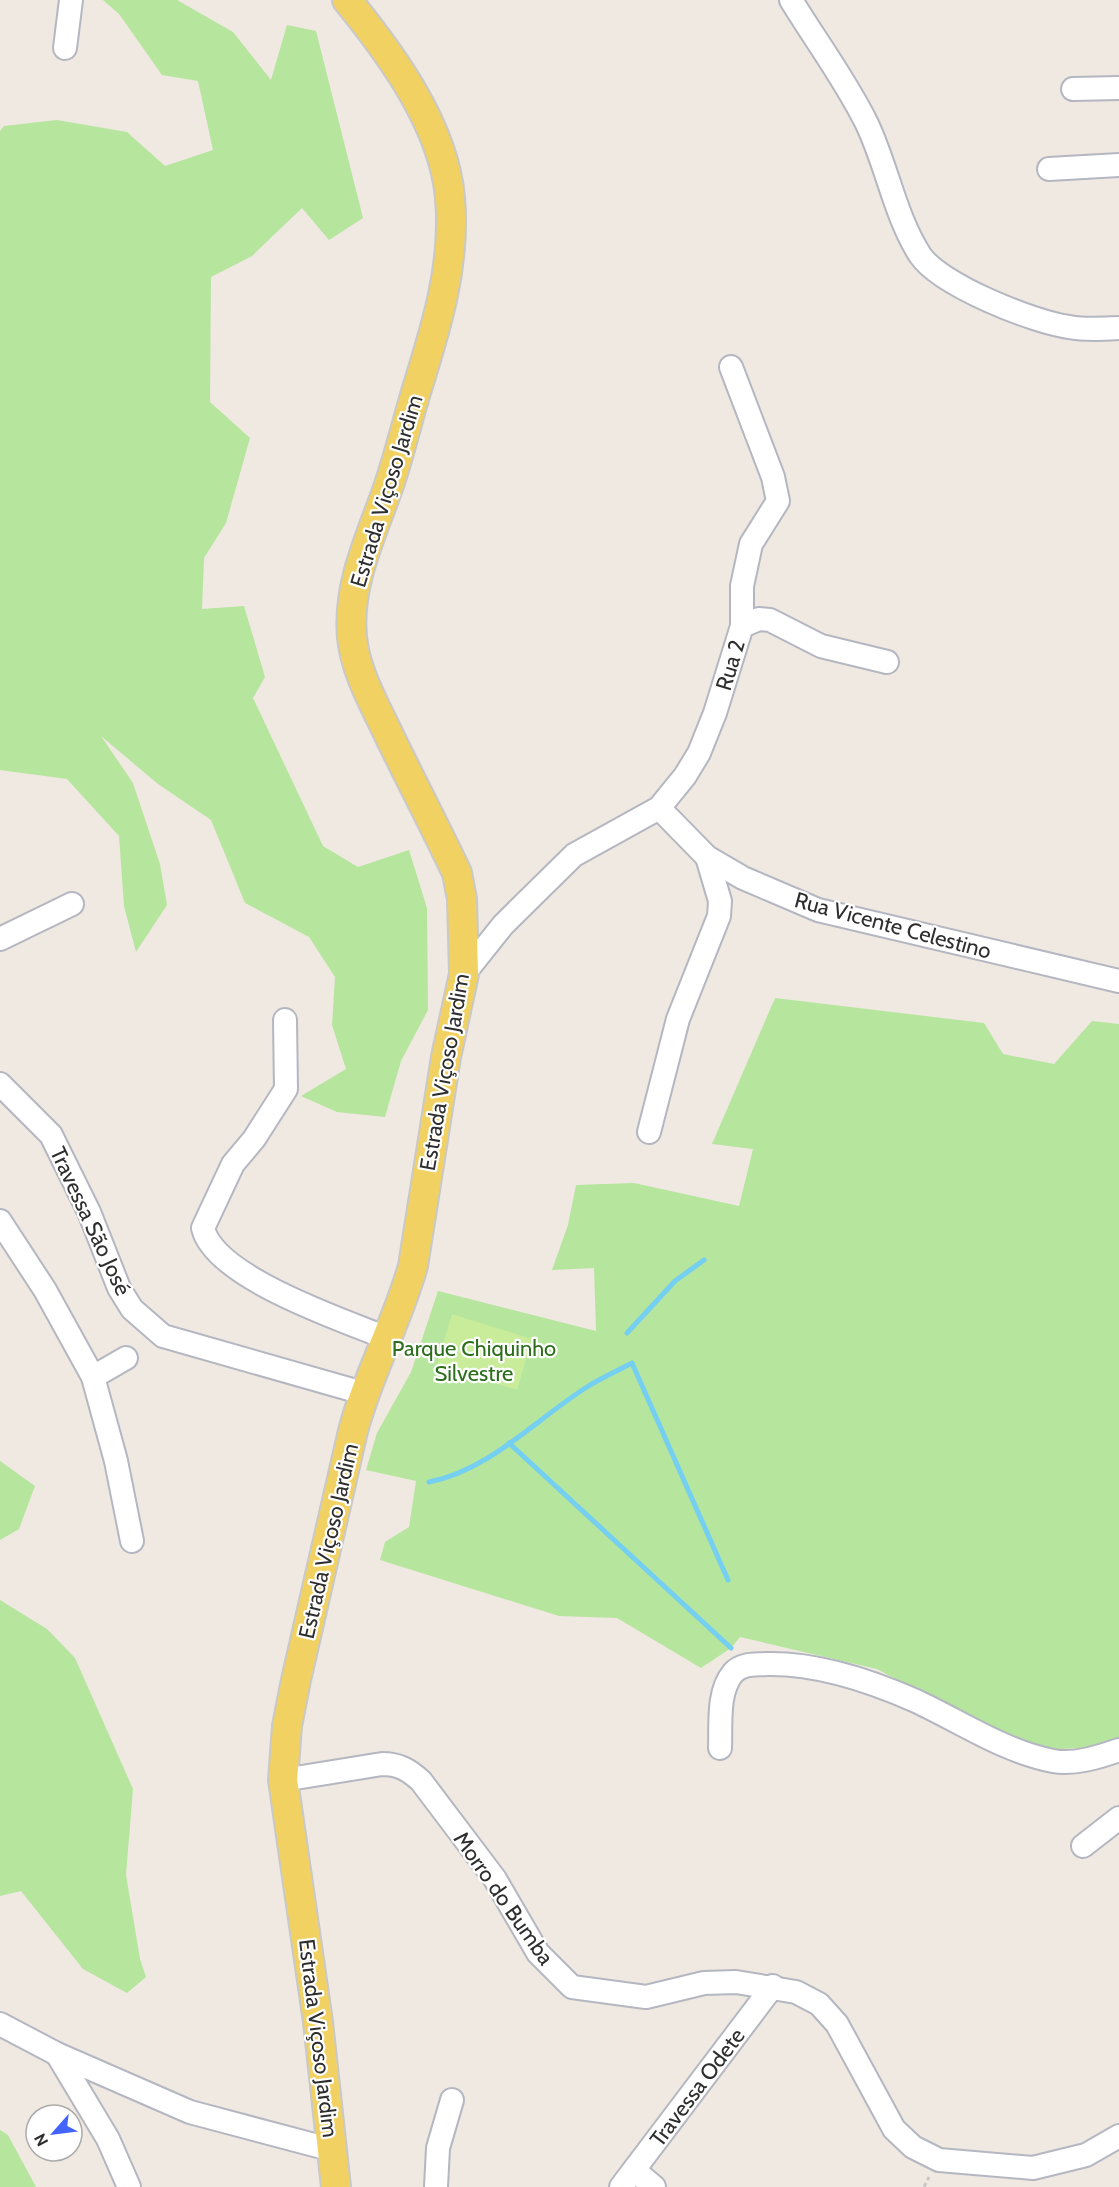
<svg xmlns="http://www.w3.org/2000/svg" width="1119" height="2187" viewBox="0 0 1119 2187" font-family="Cabin,sans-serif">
<rect width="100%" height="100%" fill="#efe9e1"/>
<g fill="#b6e59e">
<path d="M 103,0 L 177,0 L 233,32 L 271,80 L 287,25 L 316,31 L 363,218 L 329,240 L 302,208 L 252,256 L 211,277 L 210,402 L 250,438 L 226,523 L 204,558 L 202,609 L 244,606 L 265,677 L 253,698 L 323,846 L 358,867 L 409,850 L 427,908 L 428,1010 L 401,1061 L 385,1117 L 337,1112 L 301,1096 L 346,1069 L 332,1025 L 335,977 L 309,937 L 245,903 L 211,820 L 158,784 L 101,736 L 133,783 L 160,864 L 167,905 L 136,952 L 124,906 L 119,836 L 67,779 L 0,770 L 0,131 L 4,126 L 57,120 L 127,132 L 165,166 L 213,150 L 198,81 L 162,75 L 119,14 Z"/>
<path d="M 775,998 L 984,1023 L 1003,1054 L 1054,1064 L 1092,1021 L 1119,1024 L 1119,1738 L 1096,1747 L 1028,1751 L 877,1669 L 740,1637 L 731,1648 L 701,1668 L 617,1618 L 559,1616 L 380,1560 L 385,1542 L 409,1527 L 416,1481 L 366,1470 L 377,1433 L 411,1372 L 438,1291 L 596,1331 L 594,1268 L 552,1270 L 568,1225 L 576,1185 L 634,1183 L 739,1206 L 753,1149 L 712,1144 Z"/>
<path d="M 0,1461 L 35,1486 L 19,1529 L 0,1540 Z"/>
<path d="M 0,1600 L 47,1629 L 75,1658 L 133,1789 L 126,1875 L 140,1959 L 146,1977 L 127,1993 L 83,1969 L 21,1891 L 0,1896 Z"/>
<path d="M 0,2130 L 8,2135 L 36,2187 L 0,2187 Z"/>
</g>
<path fill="#c9ec9a" d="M 452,1314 L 532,1339 L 517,1390 L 437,1365 Z"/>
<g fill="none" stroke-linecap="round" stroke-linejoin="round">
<g stroke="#75cff0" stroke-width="5">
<path d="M 627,1333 L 675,1281 L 704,1260"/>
<path d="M 509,1443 L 731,1648"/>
<path d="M 429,1482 C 490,1470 536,1419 587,1387 C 601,1378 617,1371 632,1363 L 728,1580"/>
</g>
<g stroke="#b4b7c1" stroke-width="26">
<g id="minor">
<path d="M 791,0 C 816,41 846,81 867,124 C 887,166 895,216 920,255 C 940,285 1033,322 1069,327 C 1085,330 1102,329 1119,328"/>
<path d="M 65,48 L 71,0"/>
<path d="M 1073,89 L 1119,88"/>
<path d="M 1049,169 L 1119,165"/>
<path d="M 731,367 L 773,477 L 778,501 L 751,544 L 742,586 L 742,626"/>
<path d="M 659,808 L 707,857 L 743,878 L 818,910 L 1119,981"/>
<path d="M 0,939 L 72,904"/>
<path d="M 464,974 L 503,925 L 574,855 L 659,808 L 685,776 L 699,753 L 715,713 L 742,626 L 759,619 L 770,620 L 821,646 L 887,662"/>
<path d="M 285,1020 L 286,1089 L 254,1139 L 233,1164 L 203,1228 C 214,1277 342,1320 387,1338"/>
<path d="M 0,1084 L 51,1135 L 89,1212 L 119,1288 L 132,1309 L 163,1336 L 363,1393"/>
<path d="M 649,1132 L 678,1019 L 719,916 L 720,901 L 707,857"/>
<path d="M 0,1221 L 45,1290 L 93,1377 L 116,1461 L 132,1541"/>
<path d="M 93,1377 L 126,1358"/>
<path d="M 720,1748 C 721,1725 717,1692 733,1673 C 742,1663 755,1665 767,1664 C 816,1663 871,1681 916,1701 C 961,1722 1003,1751 1053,1761 C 1074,1765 1099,1757 1119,1750"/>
<path d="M 283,1780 L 382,1764 C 399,1764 409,1770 421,1781 L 495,1879 L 538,1953 L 572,1987 L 646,1997 L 704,1983 L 736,1982 L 796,1992 L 819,2004 L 837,2024 L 894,2129 L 913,2147 L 939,2160 L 1033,2168 L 1086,2155 L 1119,2136"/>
<path d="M 1083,1846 L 1119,1818"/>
<path d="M 0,2024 L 57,2054 L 190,2112 L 333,2150"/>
<path d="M 57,2054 L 108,2139 L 129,2187"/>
<path d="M 634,2170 L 654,2187"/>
<path d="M 436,2187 L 438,2148 L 452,2100"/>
<path d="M 621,2187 L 773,1986"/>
</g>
</g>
<g stroke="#c9c9c9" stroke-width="32">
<path id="major" d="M 336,2187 L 318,2022 L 283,1780 L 287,1726 L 296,1680 L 353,1431 C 368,1374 397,1323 413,1266 L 446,1057 L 464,974 L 462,899 L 457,873 C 434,824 409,777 386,729 C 372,700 355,669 352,637 C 347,582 373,533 390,482 C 400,452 407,422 416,392 C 436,328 456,265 450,198 C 444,126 391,54 347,0"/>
</g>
<path stroke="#c9c9c9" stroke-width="3" stroke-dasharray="4.5 3" stroke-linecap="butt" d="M 924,2187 L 929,2177"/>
<use href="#minor" stroke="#fff" stroke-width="22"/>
<use href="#major" stroke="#f2d163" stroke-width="28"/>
</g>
<g text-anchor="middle" stroke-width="4.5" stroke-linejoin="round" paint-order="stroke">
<g font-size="22" fill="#2e2e2e" stroke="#fff">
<text transform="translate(386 491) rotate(-73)" y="8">Estrada Viçoso Jardim</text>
<text transform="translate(730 665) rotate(-73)" y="8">Rua 2</text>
<text transform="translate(893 925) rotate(15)" y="8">Rua Vicente Celestino</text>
<text transform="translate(444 1072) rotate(-80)" y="8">Estrada Viçoso Jardim</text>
<text transform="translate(91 1221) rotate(65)" y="8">Travessa São José</text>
<text transform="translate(328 1541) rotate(-77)" y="8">Estrada Viçoso Jardim</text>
<text transform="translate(504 1898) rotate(55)" y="8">Morro do Bumba</text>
<text transform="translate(319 2038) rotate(83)" y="8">Estrada Viçoso Jardim</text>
<text transform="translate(697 2087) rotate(-53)" y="8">Travessa Odete</text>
</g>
<g font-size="22" fill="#2c6e1b" stroke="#fff">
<text x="474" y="1356">Parque Chiquinho<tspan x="474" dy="25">Silvestre</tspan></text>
</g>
</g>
<g transform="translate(54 2133) rotate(242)"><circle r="28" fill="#ffffff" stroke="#ababab" stroke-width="1.5"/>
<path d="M0-4.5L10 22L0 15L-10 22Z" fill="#4264fb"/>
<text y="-9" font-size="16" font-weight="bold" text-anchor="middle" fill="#2e2e2e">N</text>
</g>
</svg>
